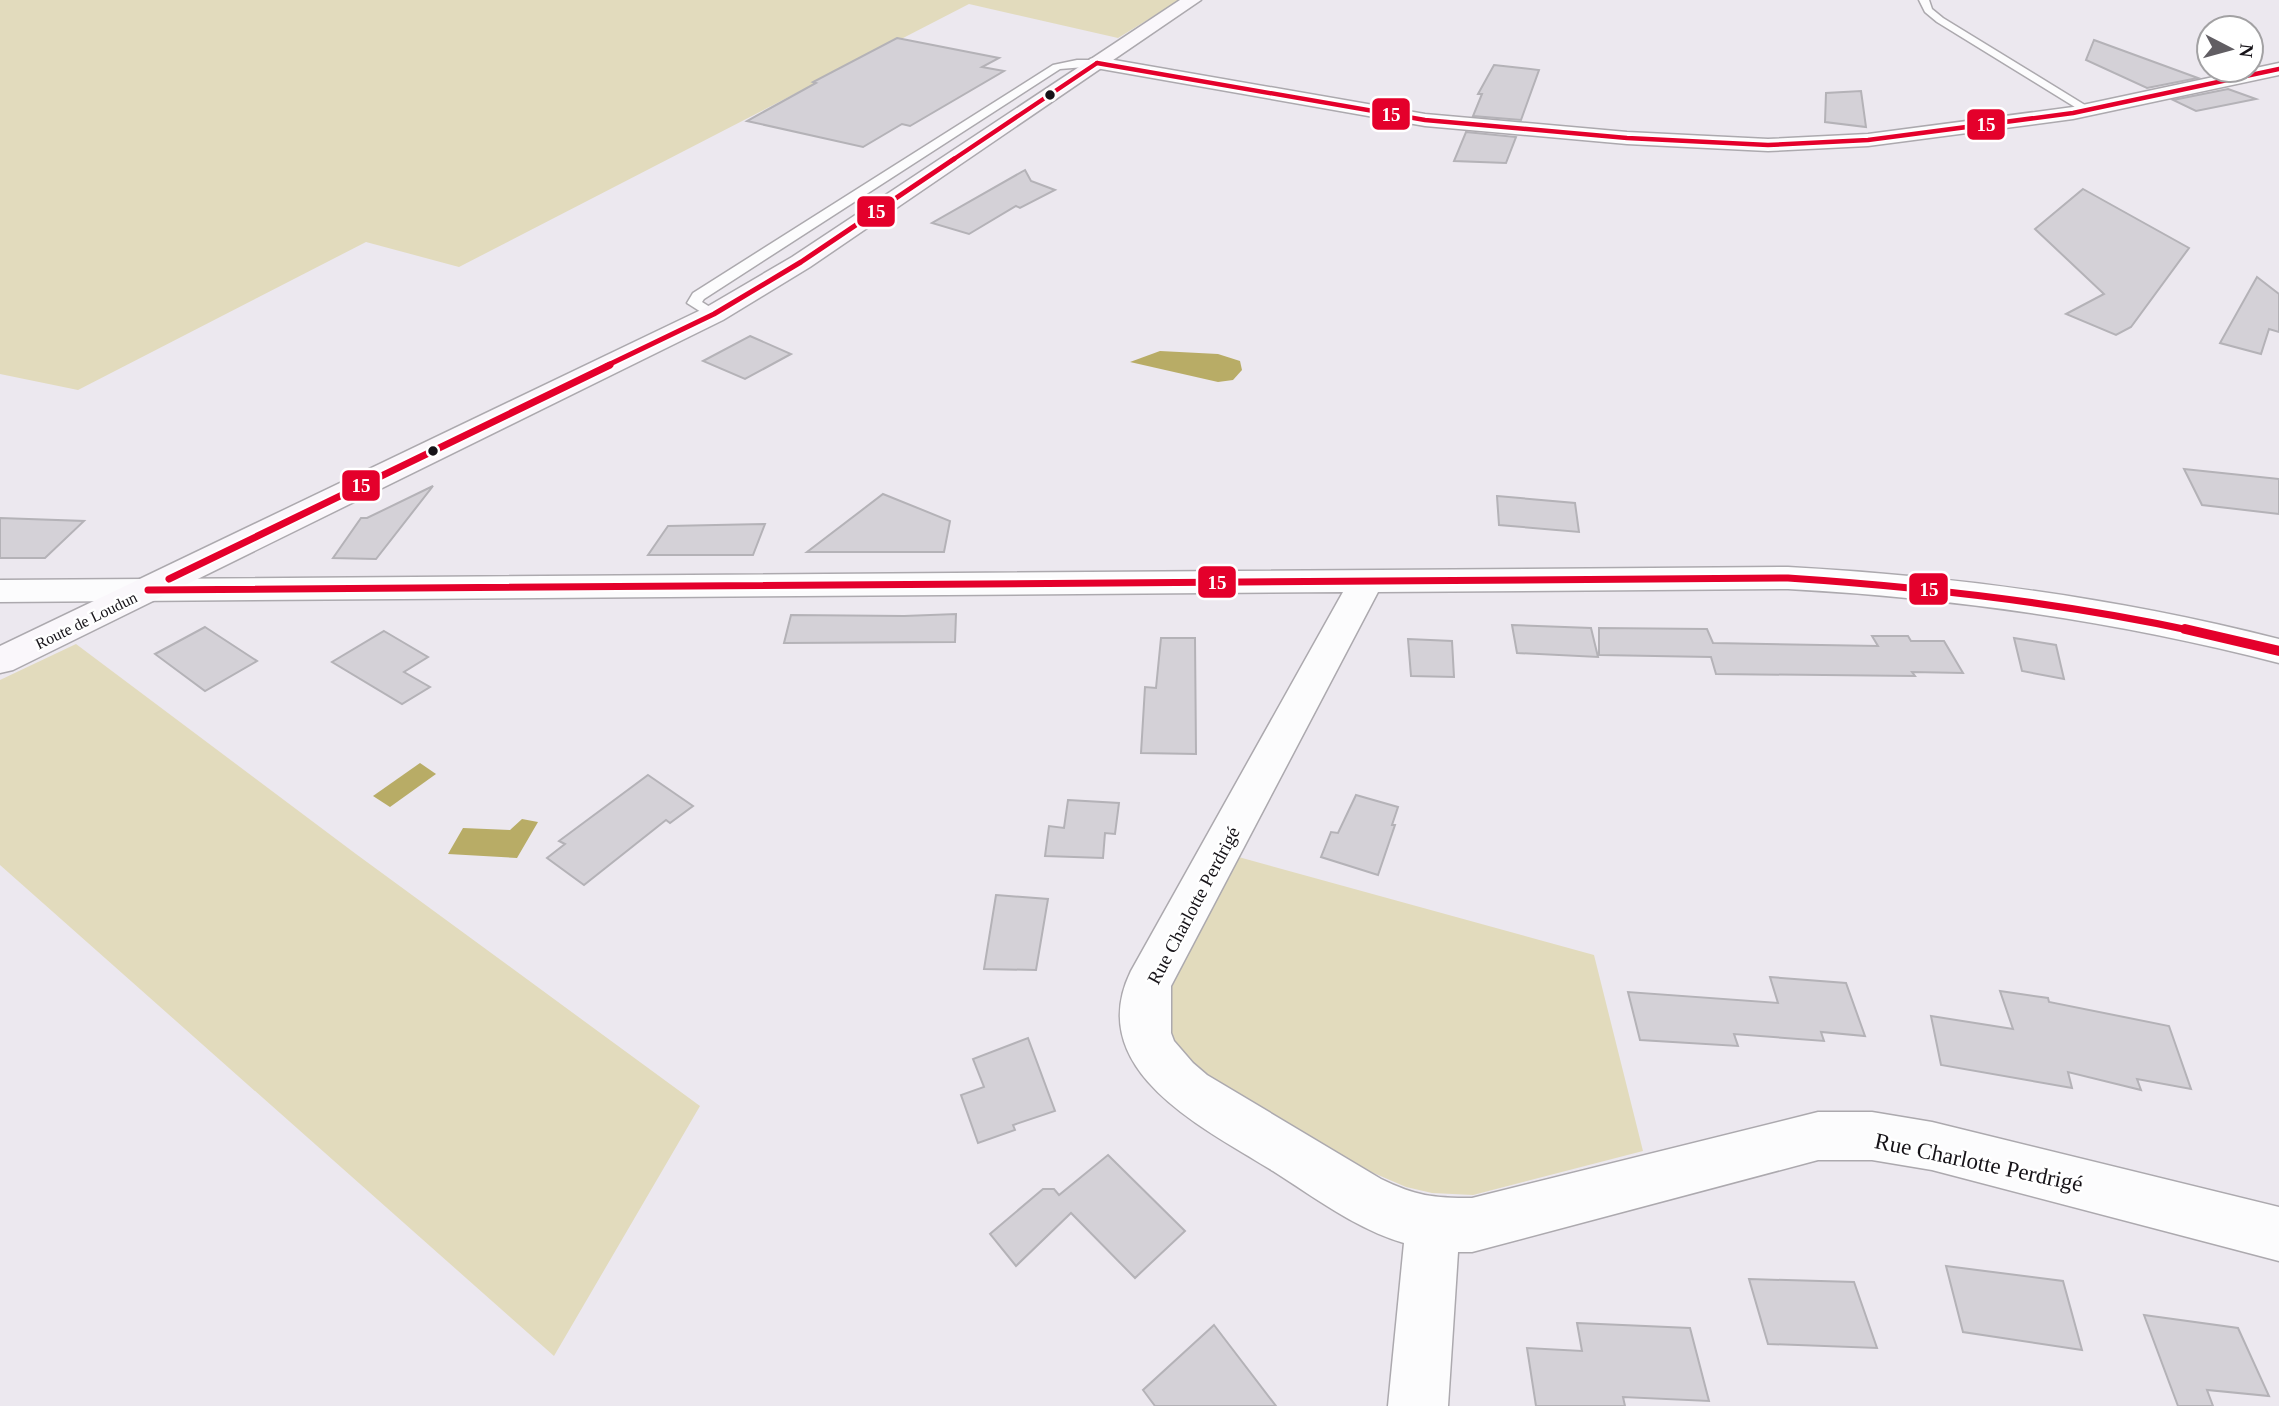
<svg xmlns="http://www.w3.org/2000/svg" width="2279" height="1406" viewBox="0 0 2279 1406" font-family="Georgia,serif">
<rect width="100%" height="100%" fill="#ece8ef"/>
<g fill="#e2dbbd">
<path d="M 0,0 L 1180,0 L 1118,38 L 969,4 L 459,267 L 366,242 L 78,390 L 0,374 Z"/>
<path d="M 76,644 L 356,854 L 700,1106 L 554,1356 L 0,865 L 0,680 Z"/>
<path d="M 1235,856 L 1594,955 L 1643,1151 L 1473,1195 L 1432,1193 L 1406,1187 L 1355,1165 L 1281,1124 L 1186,1062 L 1167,1031 L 1169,978 Z"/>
</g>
<g fill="#b8ac66">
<path d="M 1160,351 L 1218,354 L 1240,361 L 1242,370 L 1233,380 L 1218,382 L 1130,362 Z"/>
<path d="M 420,763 L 436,774 L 390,807 L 373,796 Z"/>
<path d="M 522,819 L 538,822 L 517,858 L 448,854 L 463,828 L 510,830 Z"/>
</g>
<g fill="#d4d1d7" stroke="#b4b2b7" stroke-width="2">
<path d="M 897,38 L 999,58 L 982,67 L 1004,71 L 910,126 L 902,124 L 863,147 L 747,121 L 816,83 L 813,82 Z"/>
<path d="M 2094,40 L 2198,78 L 2147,88 L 2086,60 Z"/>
<path d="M 1494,65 L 1539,70 L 1521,120 L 1473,116 L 1482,94 L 1478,94 Z"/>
<path d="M 2228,89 L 2256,99 L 2196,111 L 2173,100 Z"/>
<path d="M 1861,91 L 1866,127 L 1825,122 L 1826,93 Z"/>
<path d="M 1466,132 L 1516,137 L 1506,163 L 1454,161 Z"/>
<path d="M 1025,170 L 1031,181 L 1055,190 L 1020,208 L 1016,206 L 969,234 L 932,223 Z"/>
<path d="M 2083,189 L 2189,248 L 2131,327 L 2116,335 L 2066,314 L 2104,294 L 2035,229 Z"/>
<path d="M 2257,277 L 2279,294 L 2279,332 L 2269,329 L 2261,354 L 2220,343 Z"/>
<path d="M 750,336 L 791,354 L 745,379 L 703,361 Z"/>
<path d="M 2184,469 L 2279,479 L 2279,514 L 2202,505 Z"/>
<path d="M 433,486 L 376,559 L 333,558 L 361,518 L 367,518 Z"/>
<path d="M 883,494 L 950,521 L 944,552 L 807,552 Z"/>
<path d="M 1497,496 L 1575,503 L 1579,532 L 1499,525 Z"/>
<path d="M 0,518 L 84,521 L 45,558 L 0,558 Z"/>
<path d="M 765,524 L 753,555 L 648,555 L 668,526 Z"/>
<path d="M 956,614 L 955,642 L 784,643 L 791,615 L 904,616 Z"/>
<path d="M 1512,625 L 1591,628 L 1598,657 L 1517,653 Z"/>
<path d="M 205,627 L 257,661 L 205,691 L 155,654 Z"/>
<path d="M 1599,628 L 1707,629 L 1713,643 L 1878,646 L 1872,636 L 1908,636 L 1911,641 L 1944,641 L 1963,673 L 1912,672 L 1915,676 L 1716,674 L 1711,657 L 1599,655 Z"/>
<path d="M 384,631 L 428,657 L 404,672 L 430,687 L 402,704 L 332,662 Z"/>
<path d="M 1161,638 L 1195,638 L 1196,754 L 1141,753 L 1145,687 L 1156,688 Z"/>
<path d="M 2014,638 L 2056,645 L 2064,679 L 2022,671 Z"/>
<path d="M 1408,639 L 1452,641 L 1454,677 L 1411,676 Z"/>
<path d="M 648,775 L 693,806 L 670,823 L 666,820 L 584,885 L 547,858 L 565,844 L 559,841 Z"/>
<path d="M 1356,795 L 1398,807 L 1392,825 L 1395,825 L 1378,875 L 1321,857 L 1331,832 L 1338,833 Z"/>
<path d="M 1068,800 L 1119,803 L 1115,834 L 1105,833 L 1103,858 L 1045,856 L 1049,826 L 1064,828 Z"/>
<path d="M 996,895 L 1048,899 L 1036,970 L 984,969 Z"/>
<path d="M 1770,977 L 1846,983 L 1865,1036 L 1821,1032 L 1824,1041 L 1734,1034 L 1738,1046 L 1640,1040 L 1628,992 L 1778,1003 Z"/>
<path d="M 2000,991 L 2048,998 L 2049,1002 L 2169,1026 L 2191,1089 L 2137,1079 L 2141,1090 L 2068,1072 L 2072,1088 L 1941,1065 L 1931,1016 L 2013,1029 Z"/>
<path d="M 1028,1038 L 1055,1111 L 1013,1125 L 1015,1130 L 978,1143 L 961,1095 L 984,1087 L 973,1059 Z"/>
<path d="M 1108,1155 L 1185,1231 L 1135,1278 L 1071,1213 L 1016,1266 L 990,1234 L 1043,1189 L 1054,1189 L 1059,1195 Z"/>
<path d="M 1946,1266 L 2063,1281 L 2082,1350 L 1963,1332 Z"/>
<path d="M 1749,1279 L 1854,1282 L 1877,1348 L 1768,1344 Z"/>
<path d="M 2144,1315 L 2238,1328 L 2269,1396 L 2207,1390 L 2213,1406 L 2178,1406 Z"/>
<path d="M 1577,1323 L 1690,1328 L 1709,1401 L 1623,1397 L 1625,1406 L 1536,1406 L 1527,1348 L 1582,1351 Z"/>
<path d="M 1214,1325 L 1276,1406 L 1155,1406 L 1143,1390 Z"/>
</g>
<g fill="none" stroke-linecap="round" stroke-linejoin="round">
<g stroke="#aca9ae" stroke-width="3">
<g id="lane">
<path d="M 1919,0 L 1929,0 L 1932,9 L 1943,18 L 2093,110 L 2083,112 L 1937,22 L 1925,12 Z"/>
<path d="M 1077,60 L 1097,60 L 1102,63 L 1097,66 L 1060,69 L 704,299 L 702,302 L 721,314 L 719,317 L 709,317 L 687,303 L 693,293 L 1053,65 Z"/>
</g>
</g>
<g stroke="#aca9ae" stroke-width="3">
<g id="street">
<path d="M 1097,57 L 1425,114 L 1627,132 L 1768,139 L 1868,134 L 2073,107 L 2279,63 L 2279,75 L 2073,119 L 1868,146 L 1768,151 L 1627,144 L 1425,126 L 1090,67 L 1087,63 L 1090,59 Z"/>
<path d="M 1788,567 C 1955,576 2117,598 2279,639 L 2279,663 C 2117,621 1955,598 1788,589 L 1378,592 L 1171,986 L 1171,1033 L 1174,1041 L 1193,1063 L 1207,1075 L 1381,1179 C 1416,1196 1433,1198 1472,1198 L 1818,1112 L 1872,1112 L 1932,1122 L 2279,1207 L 2279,1261 L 1932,1170 L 1872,1160 L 1818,1160 L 1472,1252 L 1458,1252 L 1448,1406 L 1388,1406 L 1404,1243 C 1356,1229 1314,1197 1273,1171 C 1206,1129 1082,1071 1131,971 L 1343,592 L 0,602 L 0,580 Z"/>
</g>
</g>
<g stroke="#aca9ae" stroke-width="3">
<path id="secondary" d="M 1180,0 L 1201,0 L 810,267 L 723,320 L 13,670 L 0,673 L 0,646 L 705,308 L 792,257 Z"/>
</g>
<use href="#lane" fill="#fcfcfd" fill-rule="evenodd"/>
<use href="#street" fill="#fcfcfd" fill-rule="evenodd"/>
<use href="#secondary" fill="#faf7fb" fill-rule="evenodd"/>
<g stroke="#fff" stroke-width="7">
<g id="bus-1-far3">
<path d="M 1097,63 L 1425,120 L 1627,138 L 1768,145 L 1868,140 L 2073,113 L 2279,69"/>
<path d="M 951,161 L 1097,63"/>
</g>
</g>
<g stroke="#fff" stroke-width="9">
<path id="bus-1-far2" d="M 606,366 L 714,314 L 801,262 L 954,159"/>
</g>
<g stroke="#fff" stroke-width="11">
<g id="bus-1-far1">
<path d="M 169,579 L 610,365"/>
<path d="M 148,590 L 1788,578 C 1924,587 2059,602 2193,631"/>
</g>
</g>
<g stroke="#fff" stroke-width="15">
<path id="bus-1" d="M 2185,629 L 2279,651"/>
</g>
<use href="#bus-1-far3" stroke="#e4002b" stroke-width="4.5"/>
<use href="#bus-1-far2" stroke="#e4002b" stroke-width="5"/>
<use href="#bus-1-far1" stroke="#e4002b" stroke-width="7"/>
<use href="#bus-1" stroke="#e4002b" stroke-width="10"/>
</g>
<g fill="#161318" stroke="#fff" stroke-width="2.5">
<circle cx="1050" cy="95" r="6"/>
<circle cx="433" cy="451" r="6"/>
</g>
<g text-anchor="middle" stroke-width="5" stroke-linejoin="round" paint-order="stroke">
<g font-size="16" fill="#161318" stroke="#fff">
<text transform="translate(86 620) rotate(-26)" y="6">Route de Loudun</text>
</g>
<g font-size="19" fill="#161318" stroke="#fff">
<text transform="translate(1193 905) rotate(-62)" y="7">Rue Charlotte Perdrigé</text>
</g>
<g font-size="23" fill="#161318" stroke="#fff">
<text transform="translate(1979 1162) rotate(12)" y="8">Rue Charlotte Perdrigé</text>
</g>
</g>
<g stroke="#fff" stroke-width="2.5">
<rect x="1371" y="97" width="40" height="34" rx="7" fill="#e4002b"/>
<rect x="1966" y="108" width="40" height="33" rx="7" fill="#e4002b"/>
<rect x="856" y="195" width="40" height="33" rx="7" fill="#e4002b"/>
<rect x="341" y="469" width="40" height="33" rx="7" fill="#e4002b"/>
<rect x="1197" y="565" width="40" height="34" rx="7" fill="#e4002b"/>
<rect x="1908" y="572" width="41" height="34" rx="7" fill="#e4002b"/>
</g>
<g font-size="19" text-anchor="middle" font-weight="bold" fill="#fff">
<text x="1391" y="121">15</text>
<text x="1986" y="131">15</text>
<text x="876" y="218">15</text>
<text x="361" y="492">15</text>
<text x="1217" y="589">15</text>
<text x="1929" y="596">15</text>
</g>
<g transform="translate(2230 49) rotate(96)"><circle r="33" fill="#ffffff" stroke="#a2a1a3" stroke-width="2"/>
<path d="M0-5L12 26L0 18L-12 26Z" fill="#615e63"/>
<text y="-10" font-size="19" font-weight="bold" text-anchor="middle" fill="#161318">N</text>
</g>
</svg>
